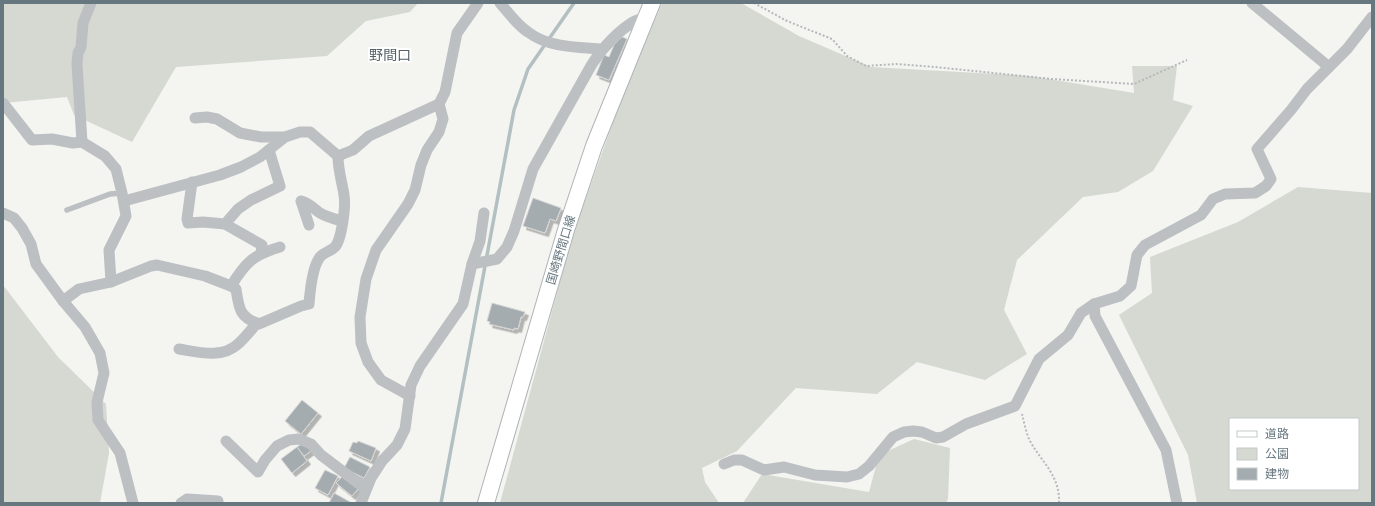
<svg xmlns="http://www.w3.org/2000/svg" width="1375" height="506" viewBox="0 0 1375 506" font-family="Overpass,'Noto Sans JP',sans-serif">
<defs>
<filter id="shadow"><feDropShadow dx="3.5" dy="3.5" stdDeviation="0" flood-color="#0004"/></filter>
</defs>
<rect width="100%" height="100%" fill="#f4f4f1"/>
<g fill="#d5d9d1" fill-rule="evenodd">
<path d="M 3,3 L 418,3 L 410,12 L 366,21 L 327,56 L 176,67 L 132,142 L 74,115 L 67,97 L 3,103 Z"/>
<path d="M 662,3 L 741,3 L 799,36 L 871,67 L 1030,76 L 1134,93 L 1132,66 L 1177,66 L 1173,100 L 1193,106 L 1153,171 L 1118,192 L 1083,197 L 1017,260 L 1004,310 L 1027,354 L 985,380 L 917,362 L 877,394 L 796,388 L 737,451 L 702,468 L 705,482 L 719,503 L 500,503 L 573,234 L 621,100 Z"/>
<path d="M 1298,187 L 1372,193 L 1372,503 L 1197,503 L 1188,455 L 1119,315 L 1152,293 L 1150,257 L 1238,222 ZM 1230,419 L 1358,419 L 1358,489 L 1230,489 Z"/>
<path d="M 3,285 L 58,357 L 106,404 L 109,453 L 100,503 L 3,503 Z"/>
<path d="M 914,439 L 950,448 L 948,499 L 946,503 L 743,503 L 762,474 L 869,492 L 879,455 Z"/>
</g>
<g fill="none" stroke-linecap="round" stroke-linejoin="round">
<path stroke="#b2c0c1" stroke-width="3.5" d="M 441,503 L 514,110 L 528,69 L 574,3"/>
</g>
<g fill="#a4acb0" stroke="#d6d5d4" filter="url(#shadow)">
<path d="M 622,37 L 627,39 L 609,80 L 596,75 L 604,55 L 609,57 L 614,45 Z"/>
<path d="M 533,198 L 561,208 L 556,221 L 550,219 L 545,233 L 523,226 Z"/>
<path d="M 492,303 L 525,312 L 523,317 L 521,317 L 518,329 L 514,328 L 514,330 L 489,324 L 490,322 L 487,321 Z"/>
<path d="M 302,400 L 318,413 L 301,434 L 285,421 Z"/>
<path d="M 358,441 L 376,448 L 371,461 L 349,451 L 353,442 L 357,443 Z"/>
<path d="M 305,442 L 311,451 L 304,456 L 297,447 Z"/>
<path d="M 297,447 L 307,461 L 292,473 L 281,459 Z"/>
<path d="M 350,457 L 370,467 L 364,478 L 344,468 Z"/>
<path d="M 325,470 L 338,476 L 328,495 L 315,488 Z"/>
<path d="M 343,476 L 358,489 L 352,496 L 336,483 Z"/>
<path d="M 334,493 L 352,503 L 329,503 Z"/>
</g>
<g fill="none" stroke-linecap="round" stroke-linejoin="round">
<g stroke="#afb4b7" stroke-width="18">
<path id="secondary" d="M 486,503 L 566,230 L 594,146 L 652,3"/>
</g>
<g stroke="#b6b9bb" stroke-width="2" stroke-dasharray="2 2" stroke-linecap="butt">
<path d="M 754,3 L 787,21 L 832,39 L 847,56 L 866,66 L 896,64 L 935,67 L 1052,79 L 1134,84 L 1187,60"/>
<path d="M 1022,414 C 1024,422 1026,433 1030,441 C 1042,463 1060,475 1059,503"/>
</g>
<path stroke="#bcc0c3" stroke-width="5.5" d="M 67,210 L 110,194 L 122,193"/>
<g stroke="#bcc0c3" stroke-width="11">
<path d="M 500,3 C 508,12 517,25 528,32 C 549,48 577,47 602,49"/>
<path d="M 1252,3 L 1329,67"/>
<path d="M 3,103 L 32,140 L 52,139 L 73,143 L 82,142 L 105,156 L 116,169 L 122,193 L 126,216 L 109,250 L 111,282 L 79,289 L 63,301 L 85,327 L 100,353 L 104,373 L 97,402 L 98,420 L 120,453 L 133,503"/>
<path d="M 195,118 L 207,117 L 217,119 L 240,133 L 261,137 L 285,137 L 300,132 L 310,132 L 338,156 L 353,150 L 369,136 L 439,104"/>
<path d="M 82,142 L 77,64 L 78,53 L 81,47 L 83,23 L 91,3"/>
<path d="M 192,182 L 187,219 L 188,223 L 203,222 L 225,224 L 262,245 L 261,253"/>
<path d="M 124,201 L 220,175 L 241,167 L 260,157 L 285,137"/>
<path d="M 3,213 L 14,218 L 22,228 L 31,244 L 36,264 L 63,301"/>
<path d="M 225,224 L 238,209 L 251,200 L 280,186 L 269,150"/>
<path d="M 309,225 L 301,201 C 308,202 314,209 320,213 C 327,217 335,219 342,221"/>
<path d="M 472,264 L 497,259 L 507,247 L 514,231 L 533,169 L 592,64 C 602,49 617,32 633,22 C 636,20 641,19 645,18"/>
<path d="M 111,282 L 151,266 L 157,265 L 205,276 L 231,286 C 246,262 253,255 280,247"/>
<path d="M 231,286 L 236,289 C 239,308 239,317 259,324 L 301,306 L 309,304 C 310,291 312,267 320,257 C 325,251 334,251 337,244 C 342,234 346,206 344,195 C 342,182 338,170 338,156"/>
<path d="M 1094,304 L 1095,316 L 1166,450 L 1177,503"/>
<path d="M 179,349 C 198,352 222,359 238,344 C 245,338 251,330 257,323"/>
<path d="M 410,396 L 381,380 L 368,362 L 361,343 L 360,317 L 366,279 L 376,250 L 408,204 L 415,190 L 421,165 L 427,150 L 439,132 L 443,119 L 439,104 L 445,92 L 457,33 L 478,3"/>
<path d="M 226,441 L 258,472 L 265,460 L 277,446 L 289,440 L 299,439 L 311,444 L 321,455 L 366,489"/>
<path d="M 724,464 L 734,460 L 742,460 L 764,470 L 784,467 L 815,475 L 847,477 L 859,474 L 869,466 L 893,437 L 904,432 L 913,431 L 922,432 L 936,438 L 943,437 L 966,424 L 1015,406 L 1039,359 L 1068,335 L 1081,313 L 1094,304 L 1120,296 L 1131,286 L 1137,255 L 1145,245 L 1201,215 L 1213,199 L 1225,194 L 1255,193 L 1266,186 L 1271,179 L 1257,149 L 1291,110 L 1307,89 L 1347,49 L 1372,17"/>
<path d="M 181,503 L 187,499 L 218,501"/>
<path d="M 361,503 L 371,478 L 382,461 L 397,445 L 405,429 L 411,385 L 420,366 L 463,304 L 472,264 L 480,241 L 484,213"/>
</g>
<use href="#secondary" stroke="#fff" stroke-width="16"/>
</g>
<g text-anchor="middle" stroke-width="4" stroke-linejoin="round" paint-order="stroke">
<g font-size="12" fill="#67777f" stroke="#fff">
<text transform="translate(561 250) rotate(-73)" y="4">国崎野間口線</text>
</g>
<g font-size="14" fill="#546065" stroke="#fff">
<text x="390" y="60">野間口</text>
</g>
</g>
<rect width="1375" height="506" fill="none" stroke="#67777f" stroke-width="8"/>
<rect x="1229" y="418" width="130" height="72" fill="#ffffff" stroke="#c2c9cc"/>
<rect x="1237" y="431" width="20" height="6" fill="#ffffff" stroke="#c2c9cc"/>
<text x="1265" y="438" font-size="12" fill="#67777f">道路</text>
<rect x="1237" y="448" width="20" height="12" fill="#d5d9d1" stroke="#c2c9cc"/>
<text x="1265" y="458" font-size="12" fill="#67777f">公園</text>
<rect x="1237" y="468" width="20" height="12" fill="#a4acb0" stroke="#c2c9cc"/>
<text x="1265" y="478" font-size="12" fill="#67777f">建物</text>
</svg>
